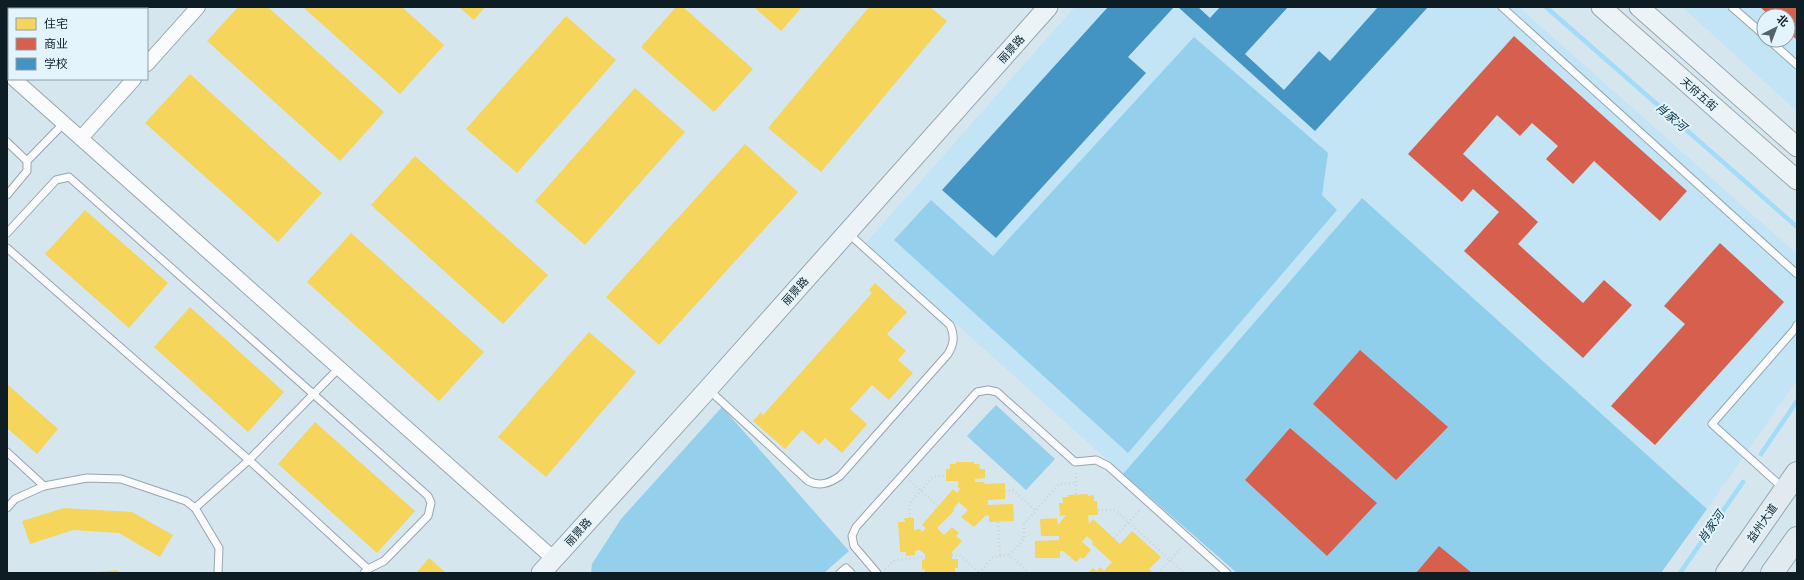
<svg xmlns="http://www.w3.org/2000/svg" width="1804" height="580" viewBox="0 0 1804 580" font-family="'Roboto Serif','Noto Sans SC',serif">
<rect width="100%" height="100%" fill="#d5e6ef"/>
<g fill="#c2e4f5" fill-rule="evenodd">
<path d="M 1075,7 L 1519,7 L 1797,254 L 1797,380 L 1707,509 L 1362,198 L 1123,474 L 866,243 Z"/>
<path d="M 1682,7 L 1797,7 L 1797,112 L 1797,111 ZM 1764,16 L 1788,16 L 1788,40 L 1764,40 Z"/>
</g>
<g fill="#94cfeb">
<path d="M 1194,37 L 1328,153 L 1322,195 L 1337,210 L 1128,453 L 894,240 L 931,200 L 993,256 Z"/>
<path d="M 996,405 L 1055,459 L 1026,490 L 967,436 Z"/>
<path d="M 722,407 L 849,551 L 824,573 L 591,573 L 592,564 L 621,519 Z"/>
</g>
<path fill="#90cfec" d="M 1362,198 L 1707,509 L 1661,573 L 1237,573 L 1123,474 Z"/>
<g fill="#f6d55c">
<path d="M 7,7 L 38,7 L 40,9 L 9,9 L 9,20 L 7,18 Z"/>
<path d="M 80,7 L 120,7 L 118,9 L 82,9 Z"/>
<path d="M 238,7 L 268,7 L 384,112 L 340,161 L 207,41 Z"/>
<path d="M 303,7 L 402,7 L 444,45 L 400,94 Z"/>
<path d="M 459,7 L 485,7 L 474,20 Z"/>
<path d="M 676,7 L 683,7 L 753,69 L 714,112 L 641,47 Z"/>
<path d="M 754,7 L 802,7 L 781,31 Z"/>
<path d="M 869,7 L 930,7 L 947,21 L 821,172 L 768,128 Z"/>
<path d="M 566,16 L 616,60 L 517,173 L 466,129 Z"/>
<path d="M 190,74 L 322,193 L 278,242 L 145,123 Z"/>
<path d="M 635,88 L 685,132 L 585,245 L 535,201 Z"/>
<path d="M 745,144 L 798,192 L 659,345 L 606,297 Z"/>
<path d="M 415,156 L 548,275 L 503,324 L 371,205 Z"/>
<path d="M 85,210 L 168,283 L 129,328 L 45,254 Z"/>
<path d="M 351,233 L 484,352 L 439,401 L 307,282 Z"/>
<path d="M 875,283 L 907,312 L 887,334 L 906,351 L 898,360 L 913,373 L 889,400 L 872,385 L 850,409 L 867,424 L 842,453 L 825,438 L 819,445 L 802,430 L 785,449 L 753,421 L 761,412 L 763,415 L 872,293 L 869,290 Z"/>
<path d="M 190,307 L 284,392 L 248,432 L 154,347 Z"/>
<path d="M 589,332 L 636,372 L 546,477 L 498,437 Z"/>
<path d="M 7,384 L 58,429 L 37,454 L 7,428 Z"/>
<path d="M 315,422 L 415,511 L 377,553 L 278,464 Z"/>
<path d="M 956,462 L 974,462 L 974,464 L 979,464 L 980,469 L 985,469 L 985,478 L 975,479 L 975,482 L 984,482 L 985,484 L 1005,483 L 1005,499 L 988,500 L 988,505 L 1013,504 L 1014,521 L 989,522 L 989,515 L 985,516 L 974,527 L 961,517 L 968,510 L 959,502 L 953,509 L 954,511 L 937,528 L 944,535 L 952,527 L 959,533 L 956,536 L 962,541 L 952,552 L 952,559 L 958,559 L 958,568 L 955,568 L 955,573 L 925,573 L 925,569 L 922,570 L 922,560 L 925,559 L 925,554 L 920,550 L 915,551 L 915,555 L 906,556 L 906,552 L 900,552 L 898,522 L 905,522 L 904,518 L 914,518 L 914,530 L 920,529 L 922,532 L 926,528 L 922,525 L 953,489 L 957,493 L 960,489 L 958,487 L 958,481 L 946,481 L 946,469 L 950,469 L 950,464 L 956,464 Z"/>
<path d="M 1088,494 L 1088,496 L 1094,495 L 1094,501 L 1097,501 L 1098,515 L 1088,515 L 1089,524 L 1093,519 L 1120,544 L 1132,531 L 1161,557 L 1149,569 L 1153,573 L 1088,573 L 1093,568 L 1097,571 L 1100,567 L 1104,571 L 1112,562 L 1092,544 L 1093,542 L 1087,536 L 1082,542 L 1091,550 L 1083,559 L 1081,557 L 1076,562 L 1063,551 L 1060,551 L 1060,558 L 1035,558 L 1035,541 L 1059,540 L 1059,536 L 1041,536 L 1040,519 L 1057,518 L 1058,525 L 1066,515 L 1060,516 L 1059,503 L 1063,503 L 1062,497 L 1068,497 L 1068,495 Z"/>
<path d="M 64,508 L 132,512 L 173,535 L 160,557 L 119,533 L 73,530 L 30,544 L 22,521 Z"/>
<path d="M 429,558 L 446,573 L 416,573 Z"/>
<path d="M 117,570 L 121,573 L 98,573 L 98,572 Z"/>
</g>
<g fill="#d6604d">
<path d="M 1760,7 L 1797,7 L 1797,40 L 1788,32 L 1788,16 L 1770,16 Z"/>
<path d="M 1514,36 L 1687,191 L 1660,221 L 1594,161 L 1573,184 L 1546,159 L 1558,146 L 1532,123 L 1520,136 L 1497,115 L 1463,154 L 1538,222 L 1518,244 L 1583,303 L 1604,280 L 1632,305 L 1583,358 L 1464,251 L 1499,212 L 1473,189 L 1462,202 L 1408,154 Z"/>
<path d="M 1720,243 L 1784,302 L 1655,445 L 1611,406 L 1685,324 L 1664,306 Z"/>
<path d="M 1360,350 L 1448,427 L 1396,480 L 1313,404 Z"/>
<path d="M 1290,428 L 1377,503 L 1327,556 L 1245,480 Z"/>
<path d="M 1439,546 L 1472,573 L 1416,573 Z"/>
</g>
<g fill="#4393c3">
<path d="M 1108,7 L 1174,7 L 1128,57 L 1146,73 L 996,238 L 942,190 Z"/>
<path d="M 1178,7 L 1198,7 L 1210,18 L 1220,7 L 1288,7 L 1245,54 L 1284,90 L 1319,51 L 1330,61 L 1378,7 L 1428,7 L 1315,131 Z"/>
</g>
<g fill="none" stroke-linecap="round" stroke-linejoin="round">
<g stroke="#a2dcf8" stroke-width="4.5">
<path d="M 1546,7 L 1797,227"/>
<path d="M 1761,454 L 1797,401"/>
<path d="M 1680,573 L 1743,482"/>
</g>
<g stroke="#97a6ae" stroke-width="9">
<g id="lane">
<path d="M 1502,7 L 1797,274"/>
<path d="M 1732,7 L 1764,35"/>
<path d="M 1769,40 L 1797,65"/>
<path d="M 7,142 L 27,161"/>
<path d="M 7,195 L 27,171 L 27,161 L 64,123"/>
<path d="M 7,233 L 56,180 L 69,177 L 428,496 L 431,503 L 428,516 L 384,561 L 368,569"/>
<path d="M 7,248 L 249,460 L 368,569 L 364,573"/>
<path d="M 708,389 L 808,481 C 820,487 830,483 840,476 L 948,354 C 954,344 955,336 950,325 L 849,234"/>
<path d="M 7,452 L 44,486"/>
<path d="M 1783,488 L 1712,424 L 1795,329 L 1797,325"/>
<path d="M 7,508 L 15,499 L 44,486 L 87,478 L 121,479 L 186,501 L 195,508 L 219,548 L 218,573"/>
<path d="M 195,508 L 249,460 L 339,368"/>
<path d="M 840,573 L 846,568 L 851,573"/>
<path d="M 877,573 L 854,546 L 852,536 L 856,527 L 977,392 L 988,390 L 997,392 L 1075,462 L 1096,460 L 1108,466 L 1227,573"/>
</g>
</g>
<g stroke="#97a6ae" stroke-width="16">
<g id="street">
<path d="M 147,64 L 198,7"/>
<path d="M 14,79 L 554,559"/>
<path d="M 81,138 L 134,79"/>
</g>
</g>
<g stroke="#97a6ae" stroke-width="21">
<g id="secondary">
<path d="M 1601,7 L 1797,180"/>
<path d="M 1639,7 L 1797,147"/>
<path d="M 541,573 L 708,389 L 1048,7"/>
</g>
</g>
<g stroke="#94aab4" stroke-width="24">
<g id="primary">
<path d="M 1727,573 L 1797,473"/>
<path d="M 1772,573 L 1797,538"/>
</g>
</g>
<g stroke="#cfd4d6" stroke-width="2.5" stroke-dasharray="1 3" stroke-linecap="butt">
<path d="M 1076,473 L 1076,494"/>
<path d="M 910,481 L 938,506"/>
<path d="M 1005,491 L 1013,490 L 1036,511"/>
<path d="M 1098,510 L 1115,510 L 1184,573"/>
<path d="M 910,518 L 909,504 L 933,477 L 946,475"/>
<path d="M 998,522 L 1000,556"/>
<path d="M 1114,538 L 1141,509"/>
<path d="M 952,555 L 960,555 L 979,573"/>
<path d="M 1009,555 L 1024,539 L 1024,524 L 1059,484 L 1076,483"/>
<path d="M 885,569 L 895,560 L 925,557"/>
<path d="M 979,573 L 993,557 L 1009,555 L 1029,573"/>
<path d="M 1158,573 L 1182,547"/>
</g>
<use href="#lane" stroke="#f9fbfd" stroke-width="7"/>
<use href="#street" stroke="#f9fbfd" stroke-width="14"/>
<use href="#secondary" stroke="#ecf3f6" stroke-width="19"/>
<use href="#primary" stroke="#e0eaef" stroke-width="22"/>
</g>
<g text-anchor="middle" stroke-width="4" stroke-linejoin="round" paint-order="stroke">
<g font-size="11" fill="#0e1d24" stroke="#e4f4fc">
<text transform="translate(1011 49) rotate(-48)" y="4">丽景路</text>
<text transform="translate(1699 94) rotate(41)" y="4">天府五街</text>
<text transform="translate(795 291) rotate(-48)" y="4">丽景路</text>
<text transform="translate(1762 523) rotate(-55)" y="4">益州大道</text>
<text transform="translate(578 532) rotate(-48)" y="4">丽景路</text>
</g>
<g font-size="12" font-style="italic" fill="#043345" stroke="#e4f4fc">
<text transform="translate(1671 117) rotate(41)" y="4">肖家河</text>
<text transform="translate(1711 527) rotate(-55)" y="4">肖家河</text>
</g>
</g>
<rect width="1804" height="580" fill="none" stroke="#0e1d24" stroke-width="16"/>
<rect x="8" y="8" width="140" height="72" fill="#e4f4fc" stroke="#8e9ea6"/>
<rect x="16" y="18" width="20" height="12" fill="#f6d55c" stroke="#8e9ea6"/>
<text x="44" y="28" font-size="12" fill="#0e1d24">住宅</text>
<rect x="16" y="38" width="20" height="12" fill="#d6604d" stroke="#8e9ea6"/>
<text x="44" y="48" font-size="12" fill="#0e1d24">商业</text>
<rect x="16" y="58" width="20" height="12" fill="#4393c3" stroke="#8e9ea6"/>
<text x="44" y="68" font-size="12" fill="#0e1d24">学校</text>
<g transform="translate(1776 28) rotate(42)"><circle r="19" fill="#e4f4fc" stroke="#8e9ea6"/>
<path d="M0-3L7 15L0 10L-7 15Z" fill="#54636b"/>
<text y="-6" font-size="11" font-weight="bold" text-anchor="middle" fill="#0e1d24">北</text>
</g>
</svg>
